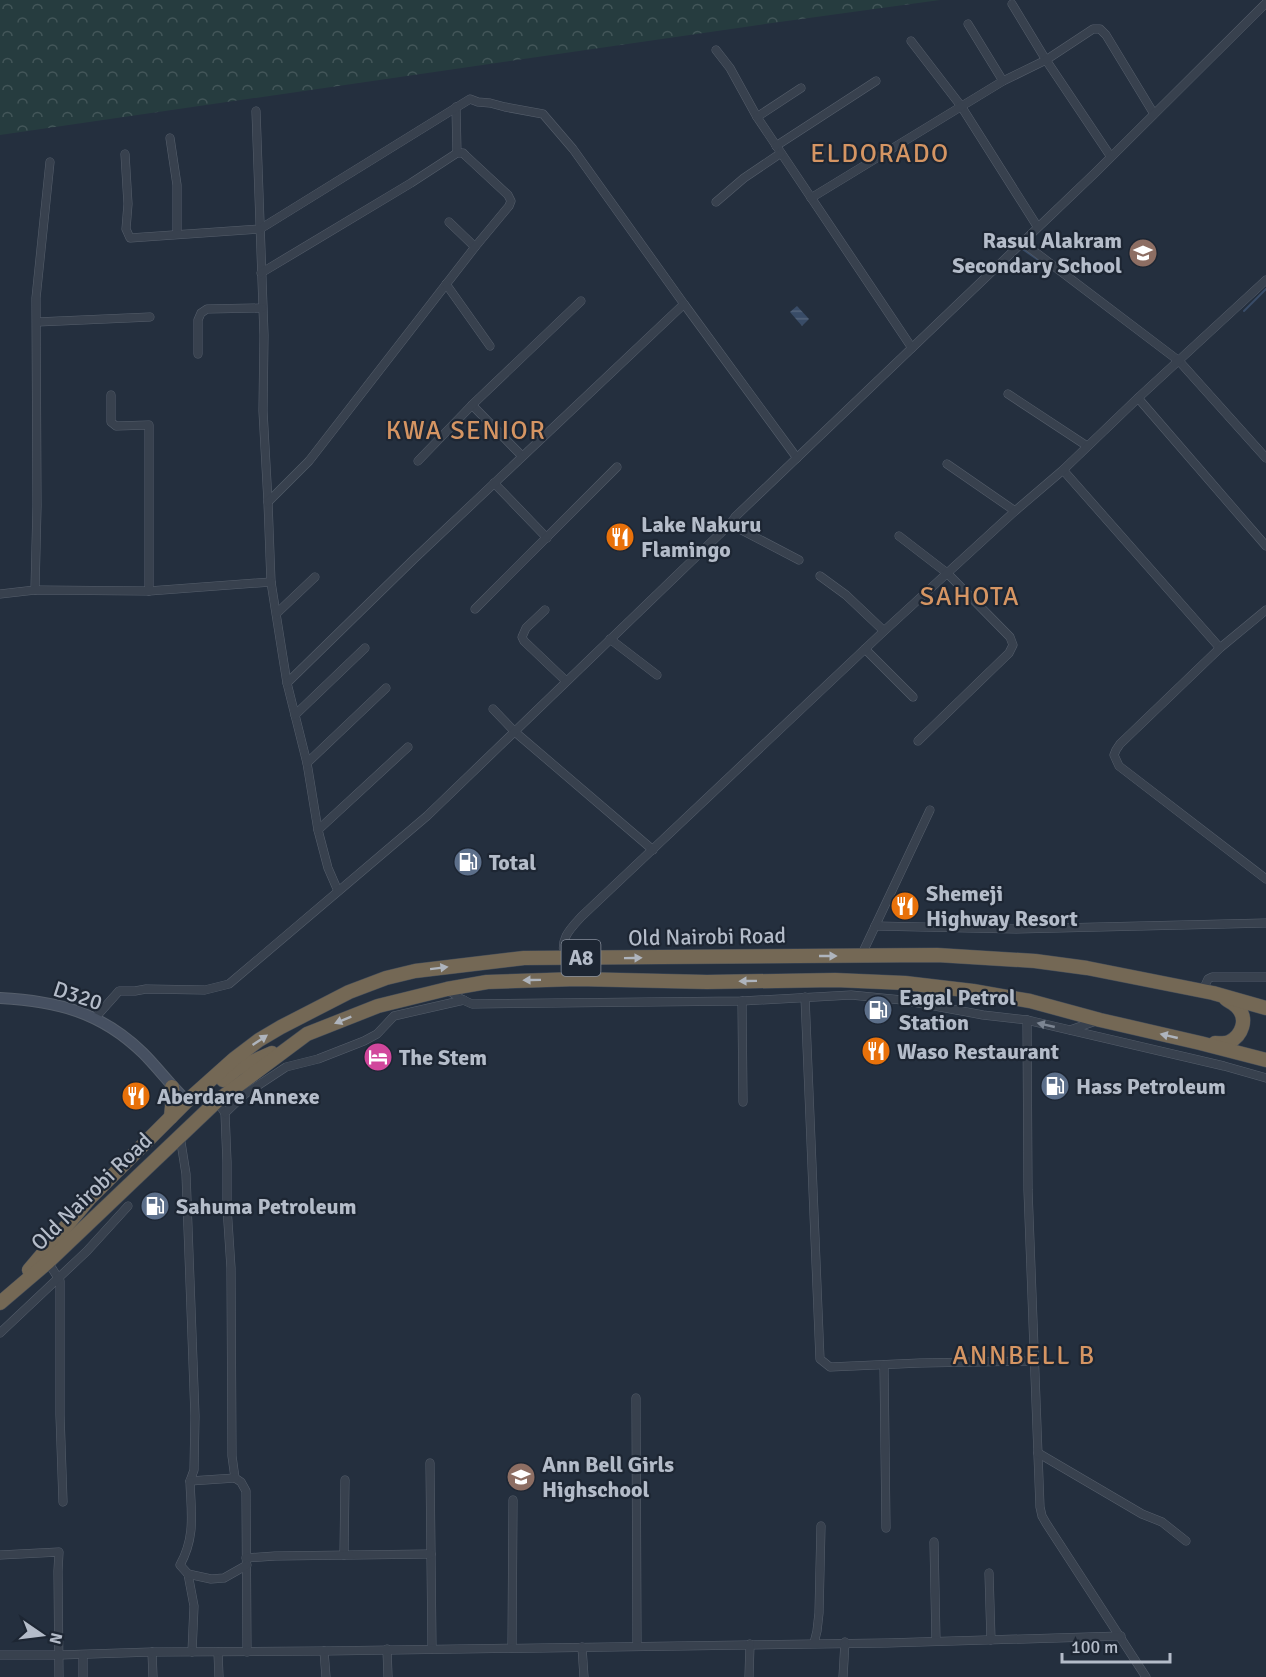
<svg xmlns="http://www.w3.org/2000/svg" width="1266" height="1677" viewBox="0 0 1266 1677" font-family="Signika,sans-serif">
<defs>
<pattern id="park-crowns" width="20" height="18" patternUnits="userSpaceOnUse" patternTransform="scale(1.5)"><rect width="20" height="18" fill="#263c3f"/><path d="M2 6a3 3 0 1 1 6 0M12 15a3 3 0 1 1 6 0" fill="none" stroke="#435659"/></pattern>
<pattern id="water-rules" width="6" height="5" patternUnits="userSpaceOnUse" patternTransform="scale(1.5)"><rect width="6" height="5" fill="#394c67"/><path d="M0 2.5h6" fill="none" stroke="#53647b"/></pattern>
</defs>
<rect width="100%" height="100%" fill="#242f3e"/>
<path fill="url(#park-crowns)" d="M 0,0 L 940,0 L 765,24 L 0,135 Z"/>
<path fill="url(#water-rules)" d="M 797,306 L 809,319 L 802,326 L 790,312 Z"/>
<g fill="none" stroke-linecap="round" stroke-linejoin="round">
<g stroke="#394c67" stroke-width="2">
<path d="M 1021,248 L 1050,268"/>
<path d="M 1244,311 L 1266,289"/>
</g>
<g stroke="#565f6c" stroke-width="9">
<g id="street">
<path d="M 1012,4 L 1046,60 L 1111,157"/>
<path d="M 968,24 L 1003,81"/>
<path d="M 911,41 L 961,106 L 1037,226"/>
<path d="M 716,50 L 730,68 L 757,117 L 912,348"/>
<path d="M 456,107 L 457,153"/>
<path d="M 256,111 L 264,335 L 263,411 L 268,502 L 271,582 L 287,683 L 307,763 L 318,830 L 328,868 L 338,891"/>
<path d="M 757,117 L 801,88"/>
<path d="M 170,138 L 177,185 L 177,234"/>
<path d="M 776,146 L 876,81"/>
<path d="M 125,154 L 128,204 L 126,229 L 130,238 L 260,229 L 470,99 L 478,102 L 490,103 L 505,107 L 543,114 L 573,149 L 684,304"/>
<path d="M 811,198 L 1003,81 L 1046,60 L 1093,29 L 1100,29 L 1106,35 L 1154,114"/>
<path d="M 716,202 L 744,178 L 781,153"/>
<path d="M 449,222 L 475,247"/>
<path d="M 1022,242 L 1179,361 L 1266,458"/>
<path d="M 261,273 L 411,183 L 457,153 L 463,153 L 466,156 L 508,195 L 511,201 L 509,206 L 475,247 L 309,461 L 268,502"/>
<path d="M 446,284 L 490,346"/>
<path d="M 37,322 L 150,317"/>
<path d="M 198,354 L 198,320 L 201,313 L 207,309 L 262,308"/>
<path d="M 1008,394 L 1087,446"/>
<path d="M 111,395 L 111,422 L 116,426 L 149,425 L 149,591"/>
<path d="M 1138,398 L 1266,546"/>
<path d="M 472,405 L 522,456"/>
<path d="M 418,461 L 472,405 L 581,301"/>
<path d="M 947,464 L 1015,511"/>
<path d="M 1063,470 L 1220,648"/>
<path d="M 494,483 L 547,538"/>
<path d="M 730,524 L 799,560"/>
<path d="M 899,536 L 947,573 L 1010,637 L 1013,645 L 1009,653 L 918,741"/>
<path d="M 820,576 L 846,595 L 884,631"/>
<path d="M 35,590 L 37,506 L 36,298 L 50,162"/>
<path d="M 0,594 L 35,590 L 149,591 L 271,582"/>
<path d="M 475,609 L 617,467"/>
<path d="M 545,610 L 526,628 L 522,637 L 524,641 L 566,681"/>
<path d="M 1266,610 L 1220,648 L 1120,744 L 1116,750 L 1114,755 L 1119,766 L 1266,879"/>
<path d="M 277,613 L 315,577"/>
<path d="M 610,639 L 657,675"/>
<path d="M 865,649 L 913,697"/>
<path d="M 287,683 L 414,559 L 684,304 L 797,458"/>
<path d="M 493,709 L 515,732 L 653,850"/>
<path d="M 295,715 L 365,648"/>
<path d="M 307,763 L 386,688"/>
<path d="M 318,830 L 408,747"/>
<path d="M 875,926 L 1016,929 L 1266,923"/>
<path d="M 861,956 L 930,810"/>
<path d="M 565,958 C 559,939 570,929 582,916 L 884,631 L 1015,511 L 1063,470 L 1138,398 L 1266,280"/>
<path d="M 447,989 L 461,999 L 472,1004 L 742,1001 L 851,995 L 902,1000 L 983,1015 L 1027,1020 L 1224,1066 L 1266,1078"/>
<path d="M 1203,990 L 1208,979 L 1212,977 L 1266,977"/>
<path d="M 805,997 L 820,1359 L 830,1367 L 920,1363 L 1034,1361"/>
<path d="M 742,1001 L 743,1102"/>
<path d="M 95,1018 L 119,991 L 135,991 L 146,989 L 205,990 L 229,984 L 427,816 L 730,524 L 735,517 L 1096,172 L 1266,3"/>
<path d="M 1027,1020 L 1028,1190 L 1040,1507 L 1042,1516 L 1046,1523 L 1146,1677"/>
<path d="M 1070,1030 L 1096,1021"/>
<path d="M 217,1101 L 225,1113 L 227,1162 L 227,1207 L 231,1268 L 232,1456 L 235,1478 L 241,1482 L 246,1491 L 247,1652"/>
<path d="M 225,1113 L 245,1094 L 286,1067 L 318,1059 L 364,1041 L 377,1034 L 394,1016 L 464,1000"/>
<path d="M 180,1136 L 186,1174 L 195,1416 L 194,1470 L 190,1481 L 235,1478"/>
<path d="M 187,1209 L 227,1207"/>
<path d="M 48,1262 L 60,1281 L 60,1415 L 63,1502"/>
<path d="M 0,1333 L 87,1251 L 128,1206"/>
<path d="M 884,1365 L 886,1528"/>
<path d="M 636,1398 L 637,1645"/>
<path d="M 1038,1453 L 1142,1514 L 1162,1522 L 1186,1541"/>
<path d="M 430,1463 L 432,1649"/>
<path d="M 190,1481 C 191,1512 196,1536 180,1565 L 188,1574 L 194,1606 L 192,1652"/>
<path d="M 934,1542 L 936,1641"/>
<path d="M 0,1555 L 59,1552 L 58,1571 L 59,1677"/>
<path d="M 344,1555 L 345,1480"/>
<path d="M 246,1558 L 275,1556 L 431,1554"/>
<path d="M 989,1573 L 991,1640"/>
<path d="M 188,1574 L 211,1579 L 224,1578 L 247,1565"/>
<path d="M 814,1643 L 817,1631 L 819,1613 L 821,1526"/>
<path d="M 582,1647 L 584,1677"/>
<path d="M 512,1648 L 513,1500"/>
<path d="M 387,1649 L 388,1677"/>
<path d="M 324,1651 L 326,1677"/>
<path d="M 152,1652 L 153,1677"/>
<path d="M 218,1652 L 219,1677"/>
<path d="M 0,1655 L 59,1655 L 152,1652 L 324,1651 L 887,1643 L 1121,1636"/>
<path d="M 83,1677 L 83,1655"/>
<path d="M 749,1677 L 750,1644"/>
<path d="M 843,1677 L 845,1642"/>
</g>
</g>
<g stroke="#565f6c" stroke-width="12">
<path id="secondary" d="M 0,998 C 57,1001 101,1012 143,1053 C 159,1069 171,1086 187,1101"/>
</g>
<g stroke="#434c59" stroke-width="15">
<g id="highway">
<path d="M 1215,1043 C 1220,1043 1225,1044 1229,1042 C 1242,1036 1248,1019 1238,1008 C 1235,1004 1230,1002 1226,999"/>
<path d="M 223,1080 L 238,1068 L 272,1053"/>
<path d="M 171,1117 L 173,1096 L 172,1087"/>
<path d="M 29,1270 L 90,1198 L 187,1101 L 234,1059 L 259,1040 L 281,1027 L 349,992 L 386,978 L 415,971 L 524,958 L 937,955 L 1035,961 L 1087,968 L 1213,993 L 1266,1008"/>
<path d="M 0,1303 L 48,1262 L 217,1101 L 307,1034 L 378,1006 L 447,989 L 487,982 L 577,979 L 707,982 L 835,980 L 905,983 L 973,991 L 1030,1001 L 1100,1020 L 1200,1043 L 1266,1060"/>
</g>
</g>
<use href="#street" stroke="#38414e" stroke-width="8"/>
<use href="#secondary" stroke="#465061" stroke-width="10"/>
<use href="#highway" stroke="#746855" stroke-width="14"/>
</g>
<defs><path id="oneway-solid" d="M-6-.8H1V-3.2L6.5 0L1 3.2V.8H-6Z" transform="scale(1.5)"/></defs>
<g fill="#aeb4bd">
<use href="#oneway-solid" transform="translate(828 956)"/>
<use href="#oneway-solid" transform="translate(633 958) rotate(-1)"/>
<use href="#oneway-solid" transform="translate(439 968) rotate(-7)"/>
<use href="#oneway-solid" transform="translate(532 980) rotate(179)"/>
<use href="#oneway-solid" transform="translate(748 981) rotate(179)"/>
<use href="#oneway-solid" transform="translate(343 1020) rotate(158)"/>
<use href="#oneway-solid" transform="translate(1169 1036) rotate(-167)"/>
<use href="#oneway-solid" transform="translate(260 1040) rotate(-34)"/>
</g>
<use fill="#7c8592" href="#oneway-solid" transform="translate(1046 1025) rotate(-167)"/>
<defs>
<g id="school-disc" transform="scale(1.5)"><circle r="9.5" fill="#8d6e63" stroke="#1d2633"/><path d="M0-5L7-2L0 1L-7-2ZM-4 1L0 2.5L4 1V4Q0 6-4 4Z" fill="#fff"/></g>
<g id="restaurant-disc" transform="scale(1.5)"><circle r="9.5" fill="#e8710a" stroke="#1d2633"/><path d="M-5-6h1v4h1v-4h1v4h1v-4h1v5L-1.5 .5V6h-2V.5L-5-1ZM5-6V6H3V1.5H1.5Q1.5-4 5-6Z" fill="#fff"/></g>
<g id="fuel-disc" transform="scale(1.5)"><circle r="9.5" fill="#5c6f8a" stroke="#1d2633"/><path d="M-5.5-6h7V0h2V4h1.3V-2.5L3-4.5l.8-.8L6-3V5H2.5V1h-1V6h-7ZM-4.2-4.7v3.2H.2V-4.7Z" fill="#fff"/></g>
<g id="hotel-disc" transform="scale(1.5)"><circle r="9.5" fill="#d1479c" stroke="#1d2633"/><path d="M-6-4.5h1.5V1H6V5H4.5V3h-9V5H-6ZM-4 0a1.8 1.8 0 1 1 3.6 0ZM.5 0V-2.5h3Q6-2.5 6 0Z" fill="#fff"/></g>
</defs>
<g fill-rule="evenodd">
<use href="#school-disc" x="1143" y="253"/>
<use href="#restaurant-disc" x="620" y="537"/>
<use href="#fuel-disc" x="468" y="862"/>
<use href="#restaurant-disc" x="905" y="906"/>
<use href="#fuel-disc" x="878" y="1010"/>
<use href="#restaurant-disc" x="876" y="1051"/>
<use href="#hotel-disc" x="378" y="1057"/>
<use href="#fuel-disc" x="1055" y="1086"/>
<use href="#restaurant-disc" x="136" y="1096"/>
<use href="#fuel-disc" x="155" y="1206"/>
<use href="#school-disc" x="521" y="1477"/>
</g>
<g text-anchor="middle" stroke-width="4.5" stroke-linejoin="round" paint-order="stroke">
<rect fill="#1d2633" stroke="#878f9c" stroke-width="1.5" x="561.5" y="940" width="39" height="36" rx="4.5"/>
<g font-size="21" font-weight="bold" fill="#b4bcc9">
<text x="581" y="965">A8</text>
</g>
<g font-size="22" font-weight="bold" fill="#b4bcc9" stroke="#1d2633" text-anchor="start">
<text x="1122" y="248" text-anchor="end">Rasul Alakram<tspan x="1122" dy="25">Secondary School</tspan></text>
<text x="641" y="532">Lake Nakuru<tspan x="641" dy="25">Flamingo</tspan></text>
<text x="489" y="870">Total</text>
<text x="926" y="901">Shemeji<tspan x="926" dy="25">Highway Resort</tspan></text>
<text x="899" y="1005">Eagal Petrol<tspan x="899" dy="25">Station</tspan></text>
<text x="897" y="1059">Waso Restaurant</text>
<text x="399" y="1065">The Stem</text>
<text x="1076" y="1094">Hass Petroleum</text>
<text x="157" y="1104">Aberdare Annexe</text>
<text x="176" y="1214">Sahuma Petroleum</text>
<text x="542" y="1472">Ann Bell Girls<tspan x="542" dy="25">Highschool</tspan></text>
</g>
<g font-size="22" fill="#b4bcc9" stroke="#1d2633">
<text transform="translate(707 936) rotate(-1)" y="8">Old Nairobi Road</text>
<text transform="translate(78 995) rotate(18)" y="8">D320</text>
<text transform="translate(91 1191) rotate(-44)" y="8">Old Nairobi Road</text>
</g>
<g font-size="26" letter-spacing="1.5" fill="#d59563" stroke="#1d2633">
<text x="880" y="162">ELDORADO</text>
<text x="466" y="439">KWA SENIOR</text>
<text x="970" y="605">SAHOTA</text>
<text x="1024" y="1364">ANNBELL B</text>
</g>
</g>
<g transform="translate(42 1635) rotate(104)" stroke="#1d2633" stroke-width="4.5" paint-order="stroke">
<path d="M0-4.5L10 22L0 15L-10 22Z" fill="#b4bcc9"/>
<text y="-9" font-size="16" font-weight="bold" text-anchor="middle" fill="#b4bcc9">N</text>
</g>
<path d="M1062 1653v9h108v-9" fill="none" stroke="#b4bcc9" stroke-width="3"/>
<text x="1071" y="1653" font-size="18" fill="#b4bcc9" stroke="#1d2633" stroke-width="4.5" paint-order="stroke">100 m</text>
</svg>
